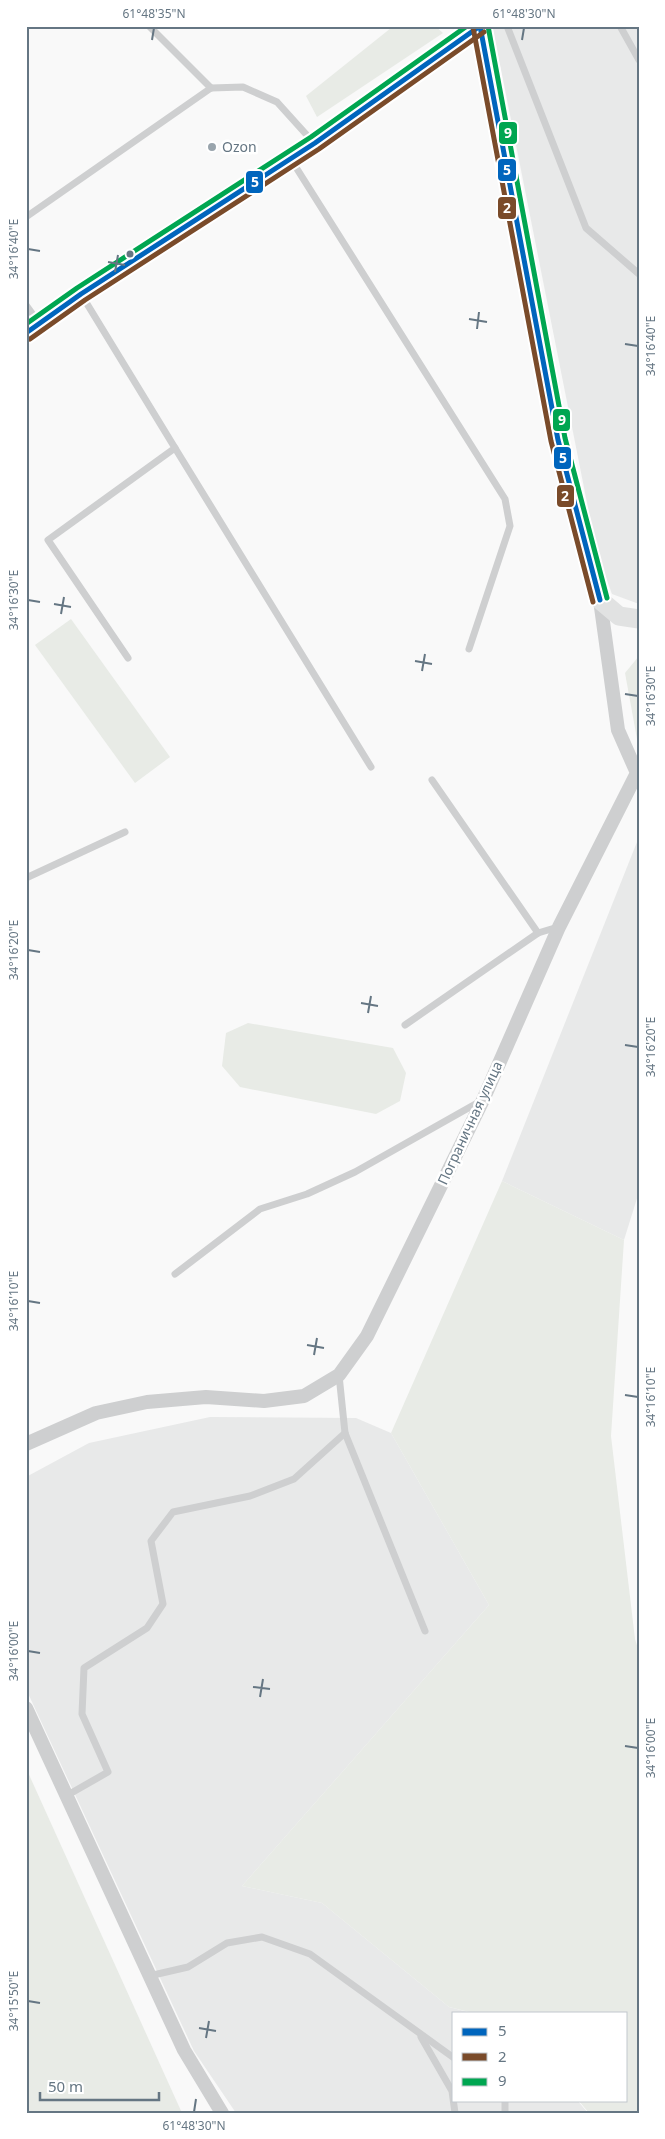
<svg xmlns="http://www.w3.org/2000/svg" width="665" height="2139" viewBox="0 0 665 2139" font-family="'Noto Sans',sans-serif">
<rect width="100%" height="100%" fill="#f9f9f9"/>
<g fill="#e8e9e9">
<path d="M 497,26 L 639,26 L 639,604 L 612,594 L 597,553 L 493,29 Z"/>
<path d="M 639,837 L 639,1192 L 624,1240 L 502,1181 Z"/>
<path d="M 210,1417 L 356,1418 L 391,1433 L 489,1605 L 242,1886 L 322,1903 L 449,2007 L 472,2013 L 454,2013 L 454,2100 L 577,2100 L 588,2113 L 236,2113 L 194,2051 L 26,1689 L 26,1477 L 89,1443 Z"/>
</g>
<g fill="#e8ebe6">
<path d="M 389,26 L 435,26 L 443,33 L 317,117 L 306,96 L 391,28 Z"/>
<path d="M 71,619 L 170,757 L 135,783 L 35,645 Z"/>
<path d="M 639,656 L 639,750 L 625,673 Z"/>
<path d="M 248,1023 L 393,1048 L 406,1073 L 400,1101 L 376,1114 L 240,1087 L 222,1066 L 226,1033 Z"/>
<path d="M 502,1181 L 624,1240 L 611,1436 L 635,1639 L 639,1652 L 639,2113 L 589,2113 L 578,2100 L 626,2100 L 626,2013 L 473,2013 L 449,2007 L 322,1903 L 242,1886 L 489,1605 L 391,1433 Z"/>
<path d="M 26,1768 L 182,2113 L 26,2113 Z"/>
</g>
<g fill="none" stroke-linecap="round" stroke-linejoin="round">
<g stroke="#cecfd0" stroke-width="7">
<path d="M 149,26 L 211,88"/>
<path d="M 507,26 L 586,228 L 639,274"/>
<path d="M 620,26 L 639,60"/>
<path d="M 292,161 L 505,499 L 510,526 L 469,649"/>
<path d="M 26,217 L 211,88 L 243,87 L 277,102 L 314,143"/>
<path d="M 81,294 L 175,448 L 48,540 L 128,658"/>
<path d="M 26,305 L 39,323"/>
<path d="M 175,448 L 371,767"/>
<path d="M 432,780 L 538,933"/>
<path d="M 26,878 L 125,832"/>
<path d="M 405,1025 L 538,933 L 558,927"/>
<path d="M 175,1274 L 260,1209 L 307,1194 L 355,1172 L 479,1102"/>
<path d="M 339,1375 L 345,1433 L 425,1631"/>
<path d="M 66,1796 L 108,1772 L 82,1714 L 84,1668 L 147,1628 L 163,1604 L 151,1541 L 173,1512 L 250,1496 L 294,1479 L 345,1433"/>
<path d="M 149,1976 L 188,1967 L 227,1943 L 262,1937 L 310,1954 L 454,2058"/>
<path d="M 421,2037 L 452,2091 L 455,2113"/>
<path d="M 505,2113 L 505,2100"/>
</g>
<g stroke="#cecfd0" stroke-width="14">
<path d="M 26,1444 L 96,1413 L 147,1402 L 206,1397 L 264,1401 L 304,1396 L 339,1375 L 367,1336 L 483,1100 L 559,927 L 637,773 L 618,730 L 600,600"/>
<path d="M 26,1708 L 184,2050 L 222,2113"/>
</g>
<g stroke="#e1e2e2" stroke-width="19">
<path d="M 480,26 L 558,440 L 600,600 L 619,616 L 639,619"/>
<path d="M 26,333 L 81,294 L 315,143 L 480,26"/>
</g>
<g stroke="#fff" stroke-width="9">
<g id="bus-1">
<path d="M 480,26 L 558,440 L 600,600"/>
<path d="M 26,333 L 81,294 L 315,143 L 480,26"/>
</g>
</g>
<g stroke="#fff" stroke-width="9">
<g id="bus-2">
<path d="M 473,27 L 551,441 L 593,602"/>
<path d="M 30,339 L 85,300 L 319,149 L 484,32"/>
</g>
</g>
<g stroke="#fff" stroke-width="9">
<g id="bus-3">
<path d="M 488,26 L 565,438 L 607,598"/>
<path d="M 26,324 L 77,288 L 311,137 L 467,26"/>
</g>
</g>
<use href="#bus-1" stroke="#0065bd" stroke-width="5"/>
<use href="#bus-2" stroke="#7a4b2a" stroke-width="5"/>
<use href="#bus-3" stroke="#00a651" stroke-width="5"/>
</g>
<path fill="none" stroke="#657683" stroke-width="2" d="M 152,40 L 154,28M 522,40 L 524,28M 28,249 L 40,251M 108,262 L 125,265M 115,272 L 118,255M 469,319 L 487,322M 477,329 L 479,312M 625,344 L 638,346M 28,600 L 40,602M 54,604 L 71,607M 61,614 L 64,597M 415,661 L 432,664M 422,671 L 425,654M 625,694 L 638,696M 28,950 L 40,952M 361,1003 L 378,1006M 368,1013 L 371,996M 625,1045 L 638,1047M 28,1301 L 40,1303M 307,1345 L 324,1348M 314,1355 L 317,1338M 625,1395 L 638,1397M 28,1651 L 40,1653M 253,1687 L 270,1689M 260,1697 L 263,1679M 625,1746 L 638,1748M 28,2001 L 40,2003M 199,2028 L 216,2031M 206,2038 L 209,2021M 194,2112 L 196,2099"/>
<circle fill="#99a4ac" stroke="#fff" stroke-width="2" cx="212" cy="147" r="5"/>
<circle fill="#657683" stroke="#fff" stroke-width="2" cx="130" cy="254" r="4.5"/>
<g text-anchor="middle" stroke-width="5" stroke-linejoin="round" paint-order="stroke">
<g font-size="14" fill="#657683" stroke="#fff" text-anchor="start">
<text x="222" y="152">Ozon</text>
</g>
<g font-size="14" fill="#657683" stroke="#fff">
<text transform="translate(470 1123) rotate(-65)" y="5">Пограничная улица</text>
</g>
</g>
<g stroke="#fff" stroke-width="2">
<rect x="498" y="121" width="20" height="24" rx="5" fill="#00a651"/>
<rect x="497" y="158" width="20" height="24" rx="5" fill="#0065bd"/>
<rect x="245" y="170" width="19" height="24" rx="5" fill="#0065bd"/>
<rect x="497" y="196" width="20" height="24" rx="5" fill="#7a4b2a"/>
<rect x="552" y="408" width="19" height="24" rx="5" fill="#00a651"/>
<rect x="553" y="446" width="19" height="24" rx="5" fill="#0065bd"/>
<rect x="556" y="484" width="19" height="24" rx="5" fill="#7a4b2a"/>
</g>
<g font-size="14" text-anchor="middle" font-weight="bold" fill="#fff">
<text x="508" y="138">9</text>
<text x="507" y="175">5</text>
<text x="255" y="187">5</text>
<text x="507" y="213">2</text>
<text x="562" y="425">9</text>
<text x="563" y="463">5</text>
<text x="565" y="501">2</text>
</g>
<rect width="665" height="2139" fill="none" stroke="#ffffff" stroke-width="55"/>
<rect x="452" y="2012" width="175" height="90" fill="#ffffff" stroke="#c1c8cd"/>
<rect x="462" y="2028" width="25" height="8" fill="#0065bd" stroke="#c1c8cd"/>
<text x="498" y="2036" font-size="15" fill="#657683">5</text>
<rect x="462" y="2053" width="25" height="8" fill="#7a4b2a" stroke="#c1c8cd"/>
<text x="498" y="2062" font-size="15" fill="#657683">2</text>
<rect x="462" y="2078" width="25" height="8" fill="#00a651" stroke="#c1c8cd"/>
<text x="498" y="2086" font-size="15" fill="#657683">9</text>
<path d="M40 2092v8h119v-8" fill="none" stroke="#657683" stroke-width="2.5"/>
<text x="48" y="2092" font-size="15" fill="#657683" stroke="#ffffff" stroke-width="4" paint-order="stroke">50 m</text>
<rect x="28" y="28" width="610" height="2084" fill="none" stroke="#657683" stroke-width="2"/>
<g font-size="12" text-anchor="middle" fill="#657683">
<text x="154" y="18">61°48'35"N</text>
<text x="524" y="18">61°48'30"N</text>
<text transform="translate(14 249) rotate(-90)" y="4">34°16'40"E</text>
<text transform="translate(651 346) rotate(-90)" y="4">34°16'40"E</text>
<text transform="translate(14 600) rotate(-90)" y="4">34°16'30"E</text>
<text transform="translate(651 696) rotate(-90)" y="4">34°16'30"E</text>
<text transform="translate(14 950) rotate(-90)" y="4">34°16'20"E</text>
<text transform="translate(651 1047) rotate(-90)" y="4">34°16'20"E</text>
<text transform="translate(14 1301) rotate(-90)" y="4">34°16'10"E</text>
<text transform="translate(651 1397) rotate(-90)" y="4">34°16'10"E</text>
<text transform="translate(14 1651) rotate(-90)" y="4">34°16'00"E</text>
<text transform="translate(651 1748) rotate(-90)" y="4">34°16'00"E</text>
<text transform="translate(14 2001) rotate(-90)" y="4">34°15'50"E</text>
<text x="194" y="2130">61°48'30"N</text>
</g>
</svg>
